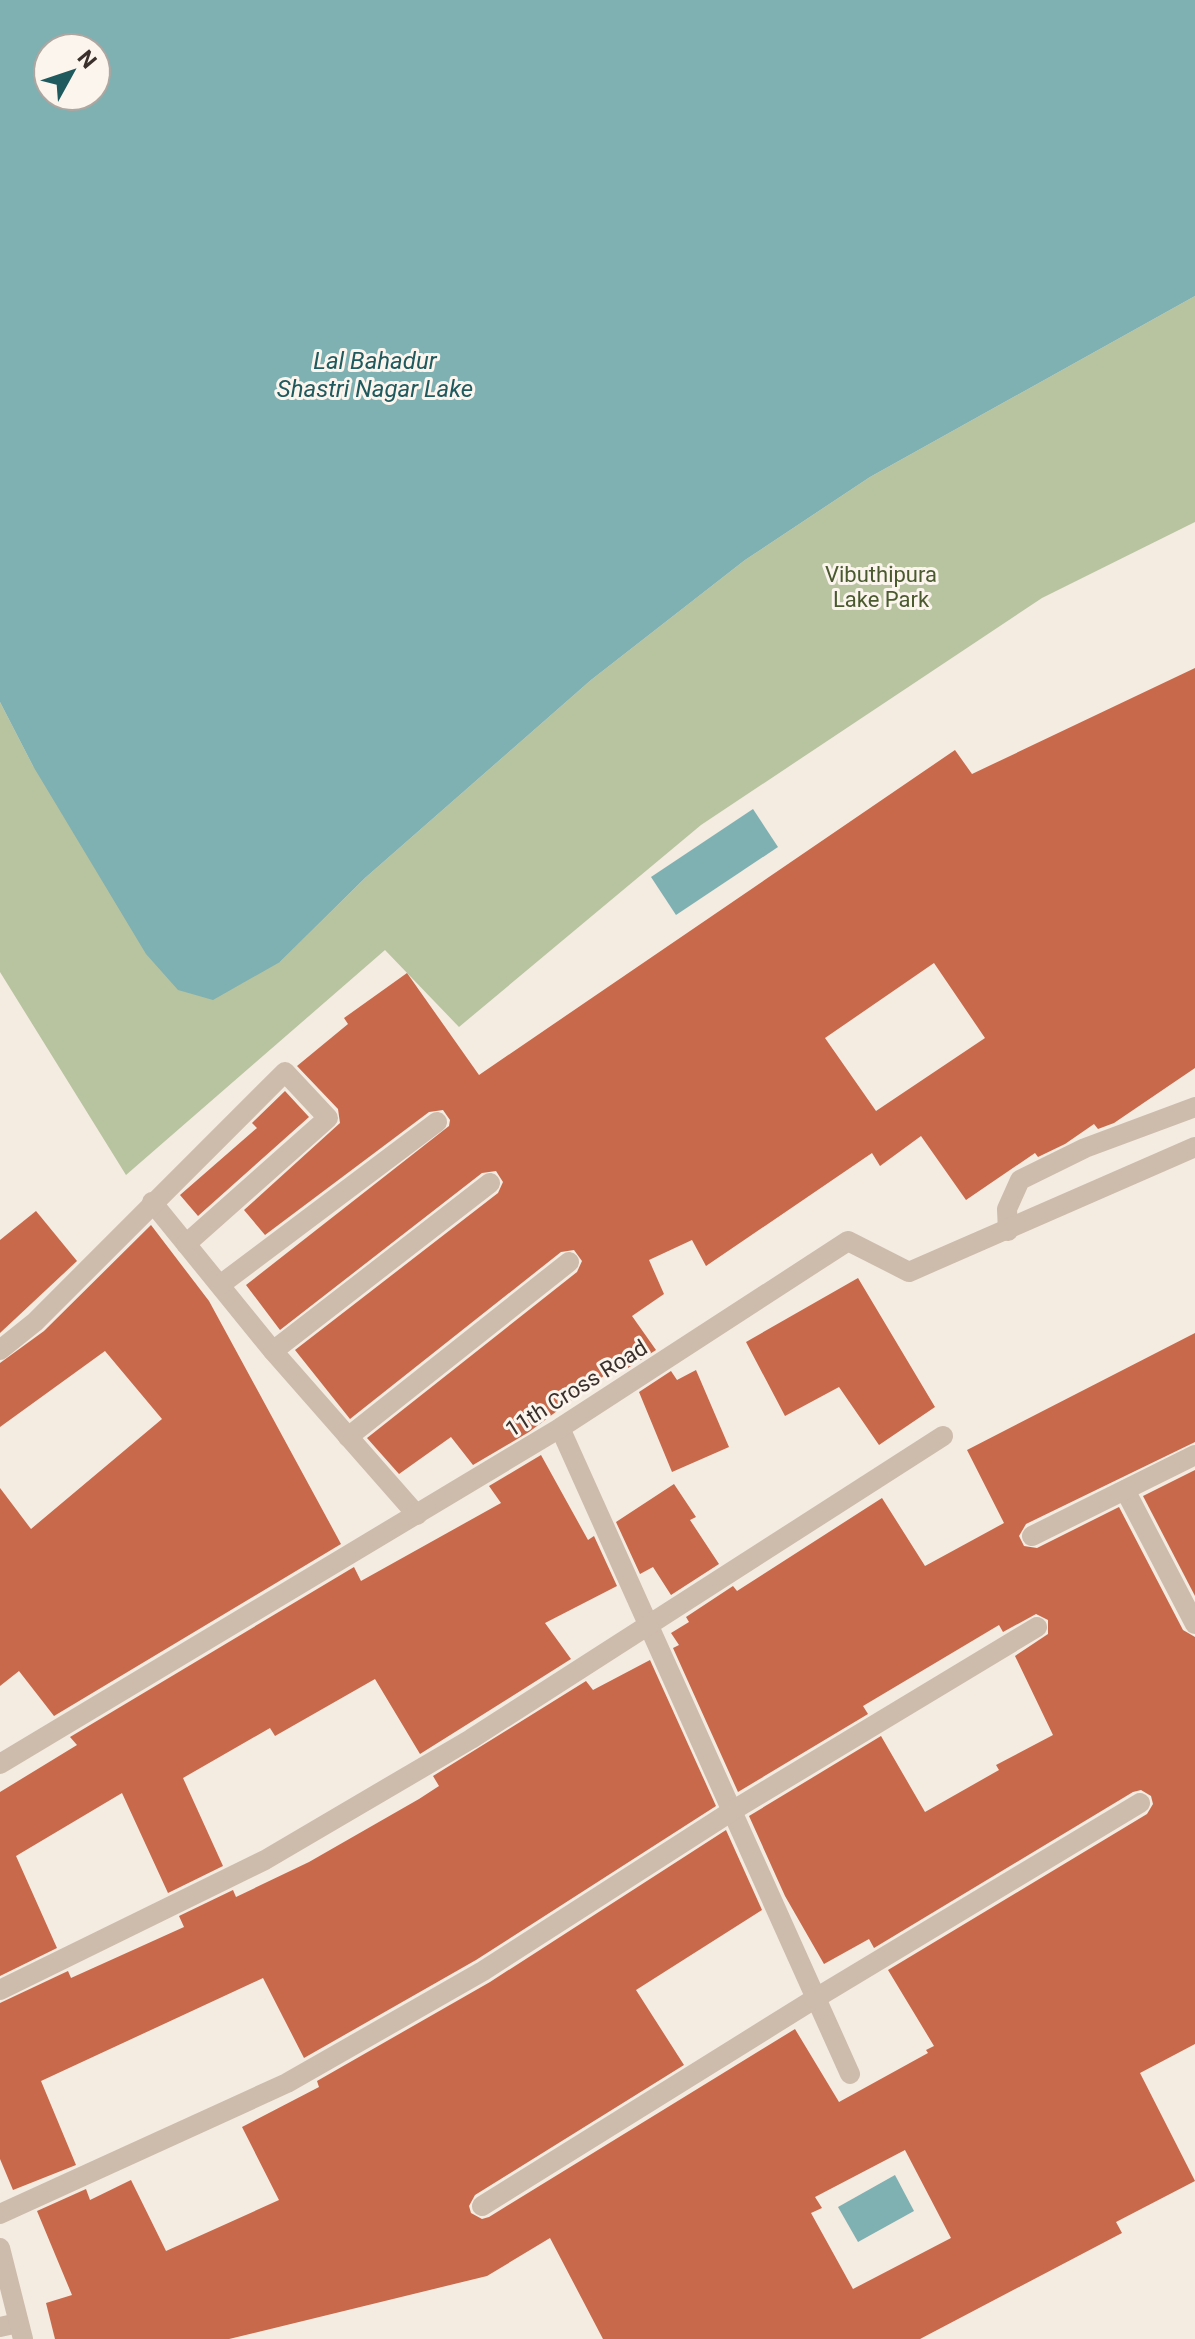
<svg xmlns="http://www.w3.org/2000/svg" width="1195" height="2339" viewBox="0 0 1195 2339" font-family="Roboto,sans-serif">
<rect width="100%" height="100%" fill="#f4ebe1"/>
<path fill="#b8c4a0" d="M 1195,296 L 1195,522 L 1042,598 L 701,825 L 459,1027 L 385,950 L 126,1175 L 0,972 L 0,702 L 33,766 L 280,962 L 365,878 L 591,680 L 745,560 L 870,477 Z"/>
<g fill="#7fb0b2" fill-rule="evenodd">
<path d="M 0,0 L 1195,0 L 1195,296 L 870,477 L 745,560 L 591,680 L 365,878 L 280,962 L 213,1000 L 178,990 L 146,954 L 33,766 L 0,702 ZM 96,48 L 96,96 L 48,96 L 48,48 Z"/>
<path d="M 753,809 L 778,847 L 676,915 L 651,877 Z"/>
<path d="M 895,2175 L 914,2211 L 858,2242 L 838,2207 Z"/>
</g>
<g fill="#c8694b" fill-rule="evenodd">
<path d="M 1195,668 L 1195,1068 L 1114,1123 L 1098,1129 L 1094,1124 L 1065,1144 L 1038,1157 L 1035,1153 L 966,1200 L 921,1136 L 880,1166 L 872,1153 L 706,1266 L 692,1240 L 649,1260 L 664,1294 L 632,1316 L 656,1350 L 628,1368 L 625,1360 L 529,1432 L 473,1465 L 451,1437 L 399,1474 L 367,1438 L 577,1272 L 582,1261 L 574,1250 L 561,1252 L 350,1419 L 295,1350 L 498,1193 L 503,1182 L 496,1171 L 482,1173 L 280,1330 L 246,1285 L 449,1126 L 450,1120 L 443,1110 L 429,1112 L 265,1235 L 244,1210 L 340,1123 L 338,1109 L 297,1066 L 348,1024 L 344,1018 L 407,973 L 479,1075 L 955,750 L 972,774 ZM 934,963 L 985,1038 L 876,1111 L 825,1038 Z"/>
<path d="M 285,1091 L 309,1117 L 198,1216 L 180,1195 L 257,1128 L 252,1123 Z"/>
<path d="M 36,1211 L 77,1261 L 0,1333 L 0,1240 Z"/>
<path d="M 151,1225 L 209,1301 L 341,1544 L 54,1716 L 19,1671 L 0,1686 L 0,1488 L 31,1529 L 162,1419 L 105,1351 L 0,1427 L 0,1363 L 44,1331 Z"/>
<path d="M 858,1278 L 935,1407 L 879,1445 L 839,1387 L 785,1416 L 746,1342 Z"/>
<path d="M 1195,1333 L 1195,1442 L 1026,1524 L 1019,1536 L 1024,1546 L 1037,1548 L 1119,1507 L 1183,1630 L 1195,1637 L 1195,2044 L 1140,2073 L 1195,2181 L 1116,2222 L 1122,2233 L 920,2339 L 603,2339 L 550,2238 L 487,2276 L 229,2339 L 55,2339 L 46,2303 L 72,2295 L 37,2211 L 86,2189 L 90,2200 L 131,2180 L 166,2251 L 279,2200 L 242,2127 L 319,2087 L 317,2081 L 490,1982 L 726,1830 L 762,1910 L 636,1990 L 684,2065 L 475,2195 L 469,2206 L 471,2213 L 482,2219 L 489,2217 L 795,2029 L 839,2102 L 928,2053 L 926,2050 L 934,2046 L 888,1970 L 1147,1814 L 1153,1804 L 1151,1796 L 1141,1790 L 1133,1792 L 874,1948 L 869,1939 L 824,1964 L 785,1896 L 749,1816 L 881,1736 L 925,1812 L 999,1770 L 996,1765 L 1053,1735 L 1015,1656 L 1048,1634 L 1048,1620 L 1036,1614 L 1003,1632 L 999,1625 L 863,1706 L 868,1714 L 738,1792 L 673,1648 L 679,1645 L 671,1633 L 689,1622 L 686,1617 L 733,1586 L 737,1591 L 882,1498 L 925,1566 L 1004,1523 L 967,1450 ZM 905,2150 L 951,2238 L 853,2289 L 811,2213 L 822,2208 L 815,2197 Z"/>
<path d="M 696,1370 L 729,1447 L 672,1472 L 639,1392 L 671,1371 L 677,1380 Z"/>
<path d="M 541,1455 L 588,1540 L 594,1536 L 617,1586 L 545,1623 L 571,1659 L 420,1754 L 375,1679 L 275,1736 L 270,1728 L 183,1778 L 223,1866 L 168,1893 L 122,1793 L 16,1856 L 57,1948 L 0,1976 L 0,1792 L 77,1745 L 70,1737 L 354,1567 L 361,1581 L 501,1503 L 489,1486 Z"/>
<path d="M 1195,1470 L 1195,1596 L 1143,1496 Z"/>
<path d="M 674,1484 L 696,1517 L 690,1520 L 719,1564 L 671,1595 L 653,1567 L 640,1574 L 616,1522 Z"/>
<path d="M 650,1660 L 716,1806 L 476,1960 L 304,2058 L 263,1978 L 41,2081 L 76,2165 L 13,2190 L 0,2159 L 0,2003 L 68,1971 L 71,1978 L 184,1927 L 179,1916 L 233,1890 L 236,1897 L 309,1862 L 419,1799 L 439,1786 L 433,1776 L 586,1681 L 593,1690 Z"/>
</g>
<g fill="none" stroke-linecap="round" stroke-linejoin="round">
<g stroke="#cdbbac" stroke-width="20">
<path d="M 152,1202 L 273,1351 L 417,1515"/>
<path d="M 1008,1231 L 1007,1209 L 1020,1180 L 1085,1148 L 1195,1107"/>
<path d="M 220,1285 L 437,1122"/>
<path d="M 0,1350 L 35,1322 L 285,1072 L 328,1118 L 186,1244"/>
<path d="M 273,1351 L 490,1183"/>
<path d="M 560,1428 L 850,2074"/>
<path d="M 348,1437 L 569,1262"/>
<path d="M 1125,1490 L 1195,1624"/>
<path d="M 1032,1536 L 1195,1455"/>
<path d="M 0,1764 L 560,1428 L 848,1241 L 909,1272 L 1195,1147"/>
<path d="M 0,1990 L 265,1860 L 471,1739 L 943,1436"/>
<path d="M 482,2206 L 816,1998 L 1140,1803"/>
<path d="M 0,2214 L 287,2083 L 483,1971 L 732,1811 L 1037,1627"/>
<path d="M 0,2327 L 18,2323"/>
</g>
<path stroke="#cdbbac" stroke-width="20" d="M 0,2248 L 23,2339"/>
</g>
<g text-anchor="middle" stroke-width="6" stroke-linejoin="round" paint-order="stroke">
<g font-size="22" fill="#4a5a2e" stroke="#fbf5ee">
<text x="881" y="582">Vibuthipura<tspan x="881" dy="25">Lake Park</tspan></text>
</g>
<g font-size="22" fill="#3b302b" stroke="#fbf5ee">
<text transform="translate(576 1388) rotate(-32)" y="8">11th Cross Road</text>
</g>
<g font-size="24" font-style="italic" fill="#1f5a5e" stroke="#fbf5ee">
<text x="375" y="369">Lal Bahadur<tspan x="375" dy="28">Shastri Nagar Lake</tspan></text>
</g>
</g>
<g transform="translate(72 72) rotate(50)"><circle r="38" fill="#fbf5ee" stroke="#aea6a0" stroke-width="2"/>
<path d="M0-6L14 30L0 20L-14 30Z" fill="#1f5a5e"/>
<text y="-12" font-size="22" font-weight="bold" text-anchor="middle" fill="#3b302b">N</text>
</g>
</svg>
